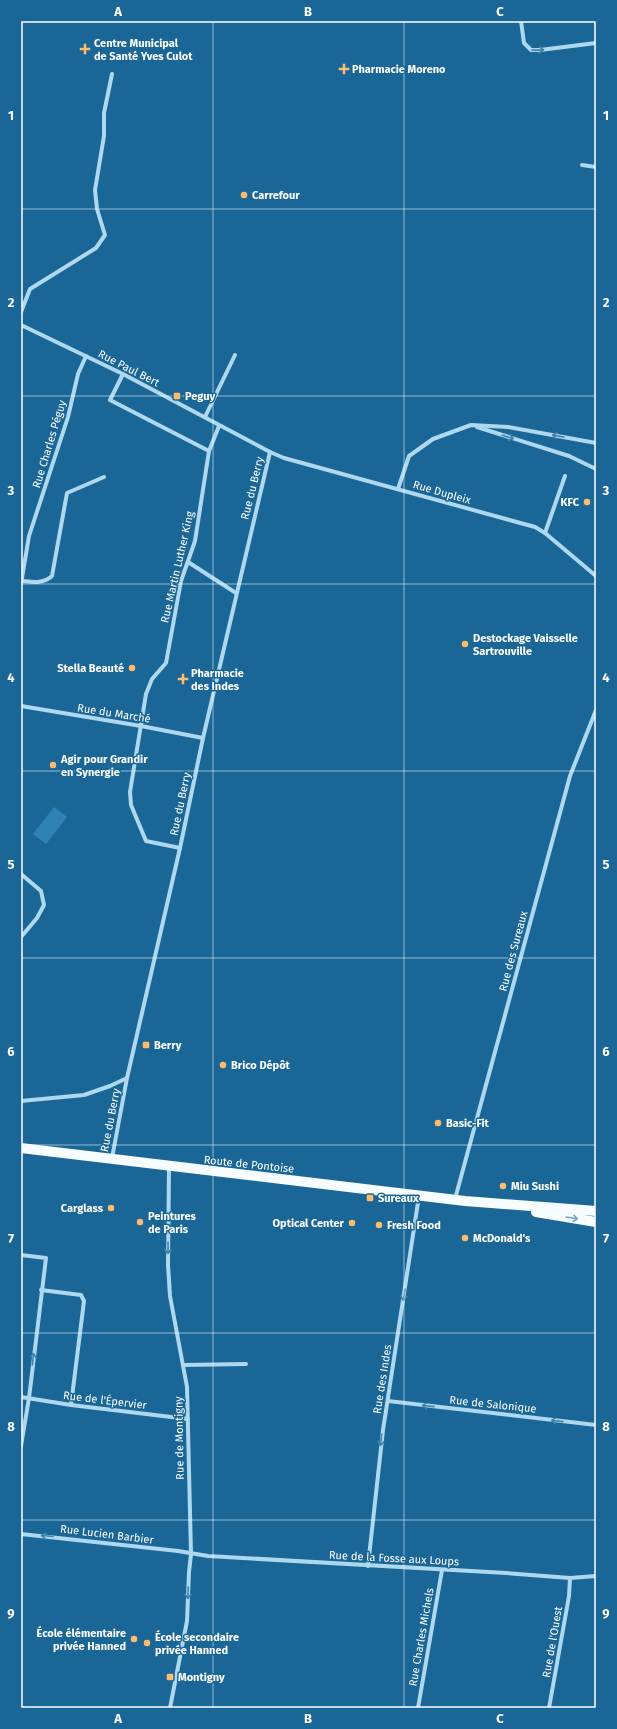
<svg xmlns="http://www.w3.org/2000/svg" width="617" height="1729" viewBox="0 0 617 1729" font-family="'Fira Sans',sans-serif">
<rect width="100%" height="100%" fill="#1a6797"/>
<path fill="#2e82b4" d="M 54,807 L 67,817 L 46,844 L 33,834 Z"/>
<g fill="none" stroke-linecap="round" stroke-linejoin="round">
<g stroke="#aed8f0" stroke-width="4">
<path d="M 521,21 L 524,43 L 531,50 L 540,50 L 596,43"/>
<path d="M 596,21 L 596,23"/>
<path d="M 582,165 L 596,167"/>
<path d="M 21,312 L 30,289 L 96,248 L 105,235 L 97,209 L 95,190 L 104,136 L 104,113 L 112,74"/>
<path d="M 21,325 L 123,374 L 270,452 L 284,458 L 535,527 L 545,533 L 596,576"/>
<path d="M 123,374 L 110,400 L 209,451 L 195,541 L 181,581 L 166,663 L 152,679 L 146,694 L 130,792 L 131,805 L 146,841 L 180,848"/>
<path d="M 205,417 L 235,355"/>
<path d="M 477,427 L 569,456 L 596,469"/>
<path d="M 209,451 L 219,426"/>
<path d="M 398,489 L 409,456 L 433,439 L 471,425 L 508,427 L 596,443"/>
<path d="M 545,533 L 565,476"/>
<path d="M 188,562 L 236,593"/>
<path d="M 22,581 C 33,582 43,584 52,576 L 67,493 L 104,477"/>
<path d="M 21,584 L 29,536 L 68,417 L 78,374 L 86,356"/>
<path d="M 21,706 L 141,726 L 203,738"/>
<path d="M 21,874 L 41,891 L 44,905 L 37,918 L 21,937"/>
<path d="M 21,1101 L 84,1095 L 110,1086 L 127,1078"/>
<path d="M 112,1158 L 127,1078 L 180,848 L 203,738 L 270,452"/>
<path d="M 169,1167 L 168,1265 L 170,1296 L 187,1387 L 191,1554 L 189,1572 L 187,1621 L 170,1708"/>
<path d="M 455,1199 L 570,776 L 596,710"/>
<path d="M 21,1255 L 46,1258 L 29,1398 L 21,1446"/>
<path d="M 41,1290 L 81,1295 L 84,1301 L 71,1405"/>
<path d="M 183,1365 L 246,1364"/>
<path d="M 21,1397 L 71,1405 L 188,1419"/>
<path d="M 388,1401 L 596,1425"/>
<path d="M 21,1534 L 178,1551 L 208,1556 L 506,1573 L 570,1578 L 596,1576"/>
<path d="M 368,1566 L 383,1430 L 419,1196"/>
<path d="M 418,1708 L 442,1570"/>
<path d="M 549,1708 L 569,1596 L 570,1578"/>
</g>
<g stroke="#f7fcff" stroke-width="10">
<path d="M 21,1148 L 465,1201 L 596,1211"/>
<path d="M 536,1212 L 596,1222"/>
</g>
</g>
<defs><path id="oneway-shaft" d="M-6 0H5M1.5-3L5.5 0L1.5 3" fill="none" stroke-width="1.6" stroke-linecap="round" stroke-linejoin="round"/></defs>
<g stroke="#3f83ad">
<use href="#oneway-shaft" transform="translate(538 50) rotate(-1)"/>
<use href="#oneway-shaft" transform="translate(558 436) rotate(-170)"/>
<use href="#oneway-shaft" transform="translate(508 437) rotate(18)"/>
<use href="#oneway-shaft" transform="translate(168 1248) rotate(90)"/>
<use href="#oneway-shaft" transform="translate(404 1295) rotate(99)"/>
<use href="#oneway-shaft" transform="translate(33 1359) rotate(-84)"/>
<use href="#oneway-shaft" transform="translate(428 1406) rotate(-174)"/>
<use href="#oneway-shaft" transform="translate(557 1421) rotate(-174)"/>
<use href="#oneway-shaft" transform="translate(381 1440) rotate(96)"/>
<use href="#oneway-shaft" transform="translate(47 1536) rotate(-175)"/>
<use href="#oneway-shaft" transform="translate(188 1593) rotate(92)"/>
</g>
<use stroke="#72a3c1" href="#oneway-shaft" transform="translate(572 1218) rotate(9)"/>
<path fill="none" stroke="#fff" stroke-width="1" stroke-opacity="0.55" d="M 213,21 L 213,1708M 404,21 L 404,1708M 21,209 L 596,209M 21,396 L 596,396M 21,584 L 596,584M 21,771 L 596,771M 21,958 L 596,958M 21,1145 L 596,1145M 21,1333 L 596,1333M 21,1520 L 596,1520"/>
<g fill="#ffbb6d" stroke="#1a6797" stroke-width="1.5">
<path d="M83 43h4v4h4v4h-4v4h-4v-4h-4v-4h4z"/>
<path d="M342 63h4v4h4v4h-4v4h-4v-4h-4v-4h4z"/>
<circle cx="244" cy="195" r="4"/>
<rect x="173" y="392" width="8" height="8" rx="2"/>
<circle cx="587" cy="502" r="4"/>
<circle cx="465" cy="644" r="4"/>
<circle cx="132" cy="668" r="4"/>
<path d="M181 673h4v4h4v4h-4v4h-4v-4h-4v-4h4z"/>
<circle cx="53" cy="765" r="4"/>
<rect x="142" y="1041" width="8" height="8" rx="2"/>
<circle cx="223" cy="1065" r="4"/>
<circle cx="438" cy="1123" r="4"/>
<circle cx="503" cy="1186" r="4"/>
<rect x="366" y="1194" width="8" height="8" rx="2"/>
<circle cx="111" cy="1208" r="4"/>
<circle cx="140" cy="1222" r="4"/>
<circle cx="352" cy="1223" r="4"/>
<circle cx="379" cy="1225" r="4"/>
<circle cx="465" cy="1238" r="4"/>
<circle cx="134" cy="1639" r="4"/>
<circle cx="147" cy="1643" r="4"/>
<rect x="166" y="1673" width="8" height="8" rx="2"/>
</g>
<g text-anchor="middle" stroke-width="3" stroke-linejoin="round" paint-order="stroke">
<g font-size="11" font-weight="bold" fill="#fff" stroke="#1a6797" text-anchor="start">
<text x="94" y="47">Centre Municipal<tspan x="94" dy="13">de Santé Yves Culot</tspan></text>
<text x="352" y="73">Pharmacie Moreno</text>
<text x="252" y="199">Carrefour</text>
<text x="185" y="400">Peguy</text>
<text x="579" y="506" text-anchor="end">KFC</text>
<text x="473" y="642">Destockage Vaisselle<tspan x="473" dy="13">Sartrouville</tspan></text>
<text x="124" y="672" text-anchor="end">Stella Beauté</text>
<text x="191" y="677">Pharmacie<tspan x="191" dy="13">des Indes</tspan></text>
<text x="61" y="763">Agir pour Grandir<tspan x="61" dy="13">en Synergie</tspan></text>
<text x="154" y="1049">Berry</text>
<text x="231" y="1069">Brico Dépôt</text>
<text x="446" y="1127">Basic-Fit</text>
<text x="511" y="1190">Miu Sushi</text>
<text x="378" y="1202">Sureaux</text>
<text x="103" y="1212" text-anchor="end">Carglass</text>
<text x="148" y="1220">Peintures<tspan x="148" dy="13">de Paris</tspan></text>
<text x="344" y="1227" text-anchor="end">Optical Center</text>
<text x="387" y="1229">Fresh Food</text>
<text x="473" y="1242">McDonald's</text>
<text x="126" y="1637" text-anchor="end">École élémentaire<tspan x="126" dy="13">privée Hanned</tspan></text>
<text x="155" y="1641">École secondaire<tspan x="155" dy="13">privée Hanned</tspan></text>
<text x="178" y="1681">Montigny</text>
</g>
<g font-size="11" fill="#fff" stroke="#1a6797">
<text transform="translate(129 368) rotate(27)" y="4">Rue Paul Bert</text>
<text transform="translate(49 444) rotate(-73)" y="4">Rue Charles Péguy</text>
<text transform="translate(252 488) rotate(-76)" y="4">Rue du Berry</text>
<text transform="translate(442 492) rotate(16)" y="4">Rue Dupleix</text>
<text transform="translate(177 567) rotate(-77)" y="4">Rue Martin Luther King</text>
<text transform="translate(114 713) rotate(9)" y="4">Rue du Marché</text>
<text transform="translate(180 804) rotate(-78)" y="4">Rue du Berry</text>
<text transform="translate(513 951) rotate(-75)" y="4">Rue des Sureaux</text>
<text transform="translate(110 1120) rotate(-79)" y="4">Rue du Berry</text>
<text transform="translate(249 1164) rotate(6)" y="4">Route de Pontoise</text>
<text transform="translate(382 1379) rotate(-81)" y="4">Rue des Indes</text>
<text transform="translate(105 1400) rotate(7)" y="4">Rue de l'Épervier</text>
<text transform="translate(493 1404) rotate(6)" y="4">Rue de Salonique</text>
<text transform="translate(179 1438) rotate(-91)" y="4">Rue de Montigny</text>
<text transform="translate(107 1534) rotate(7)" y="4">Rue Lucien Barbier</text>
<text transform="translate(394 1558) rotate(3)" y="4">Rue de la Fosse aux Loups</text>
<text transform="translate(421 1637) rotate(-80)" y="4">Rue Charles Michels</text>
<text transform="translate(552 1642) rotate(-80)" y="4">Rue de l'Ouest</text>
</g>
</g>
<rect width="617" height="1729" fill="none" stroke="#1a6797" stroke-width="44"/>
<rect x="22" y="22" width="573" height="1685" fill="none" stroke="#fff" stroke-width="1.5"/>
<g font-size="13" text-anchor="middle" font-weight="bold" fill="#fff">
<text x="118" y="16">A</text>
<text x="308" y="16">B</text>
<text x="500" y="16">C</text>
<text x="11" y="120">1</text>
<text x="606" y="120">1</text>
<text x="11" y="307">2</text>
<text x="606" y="307">2</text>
<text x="11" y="495">3</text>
<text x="606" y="495">3</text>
<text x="11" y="682">4</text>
<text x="606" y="682">4</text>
<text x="11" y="869">5</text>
<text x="606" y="869">5</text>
<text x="11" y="1056">6</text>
<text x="606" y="1056">6</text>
<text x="11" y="1243">7</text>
<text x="606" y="1243">7</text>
<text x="11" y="1431">8</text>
<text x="606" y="1431">8</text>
<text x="11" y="1618">9</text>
<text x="606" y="1618">9</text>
<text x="118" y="1723">A</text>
<text x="308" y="1723">B</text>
<text x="500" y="1723">C</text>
</g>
</svg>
